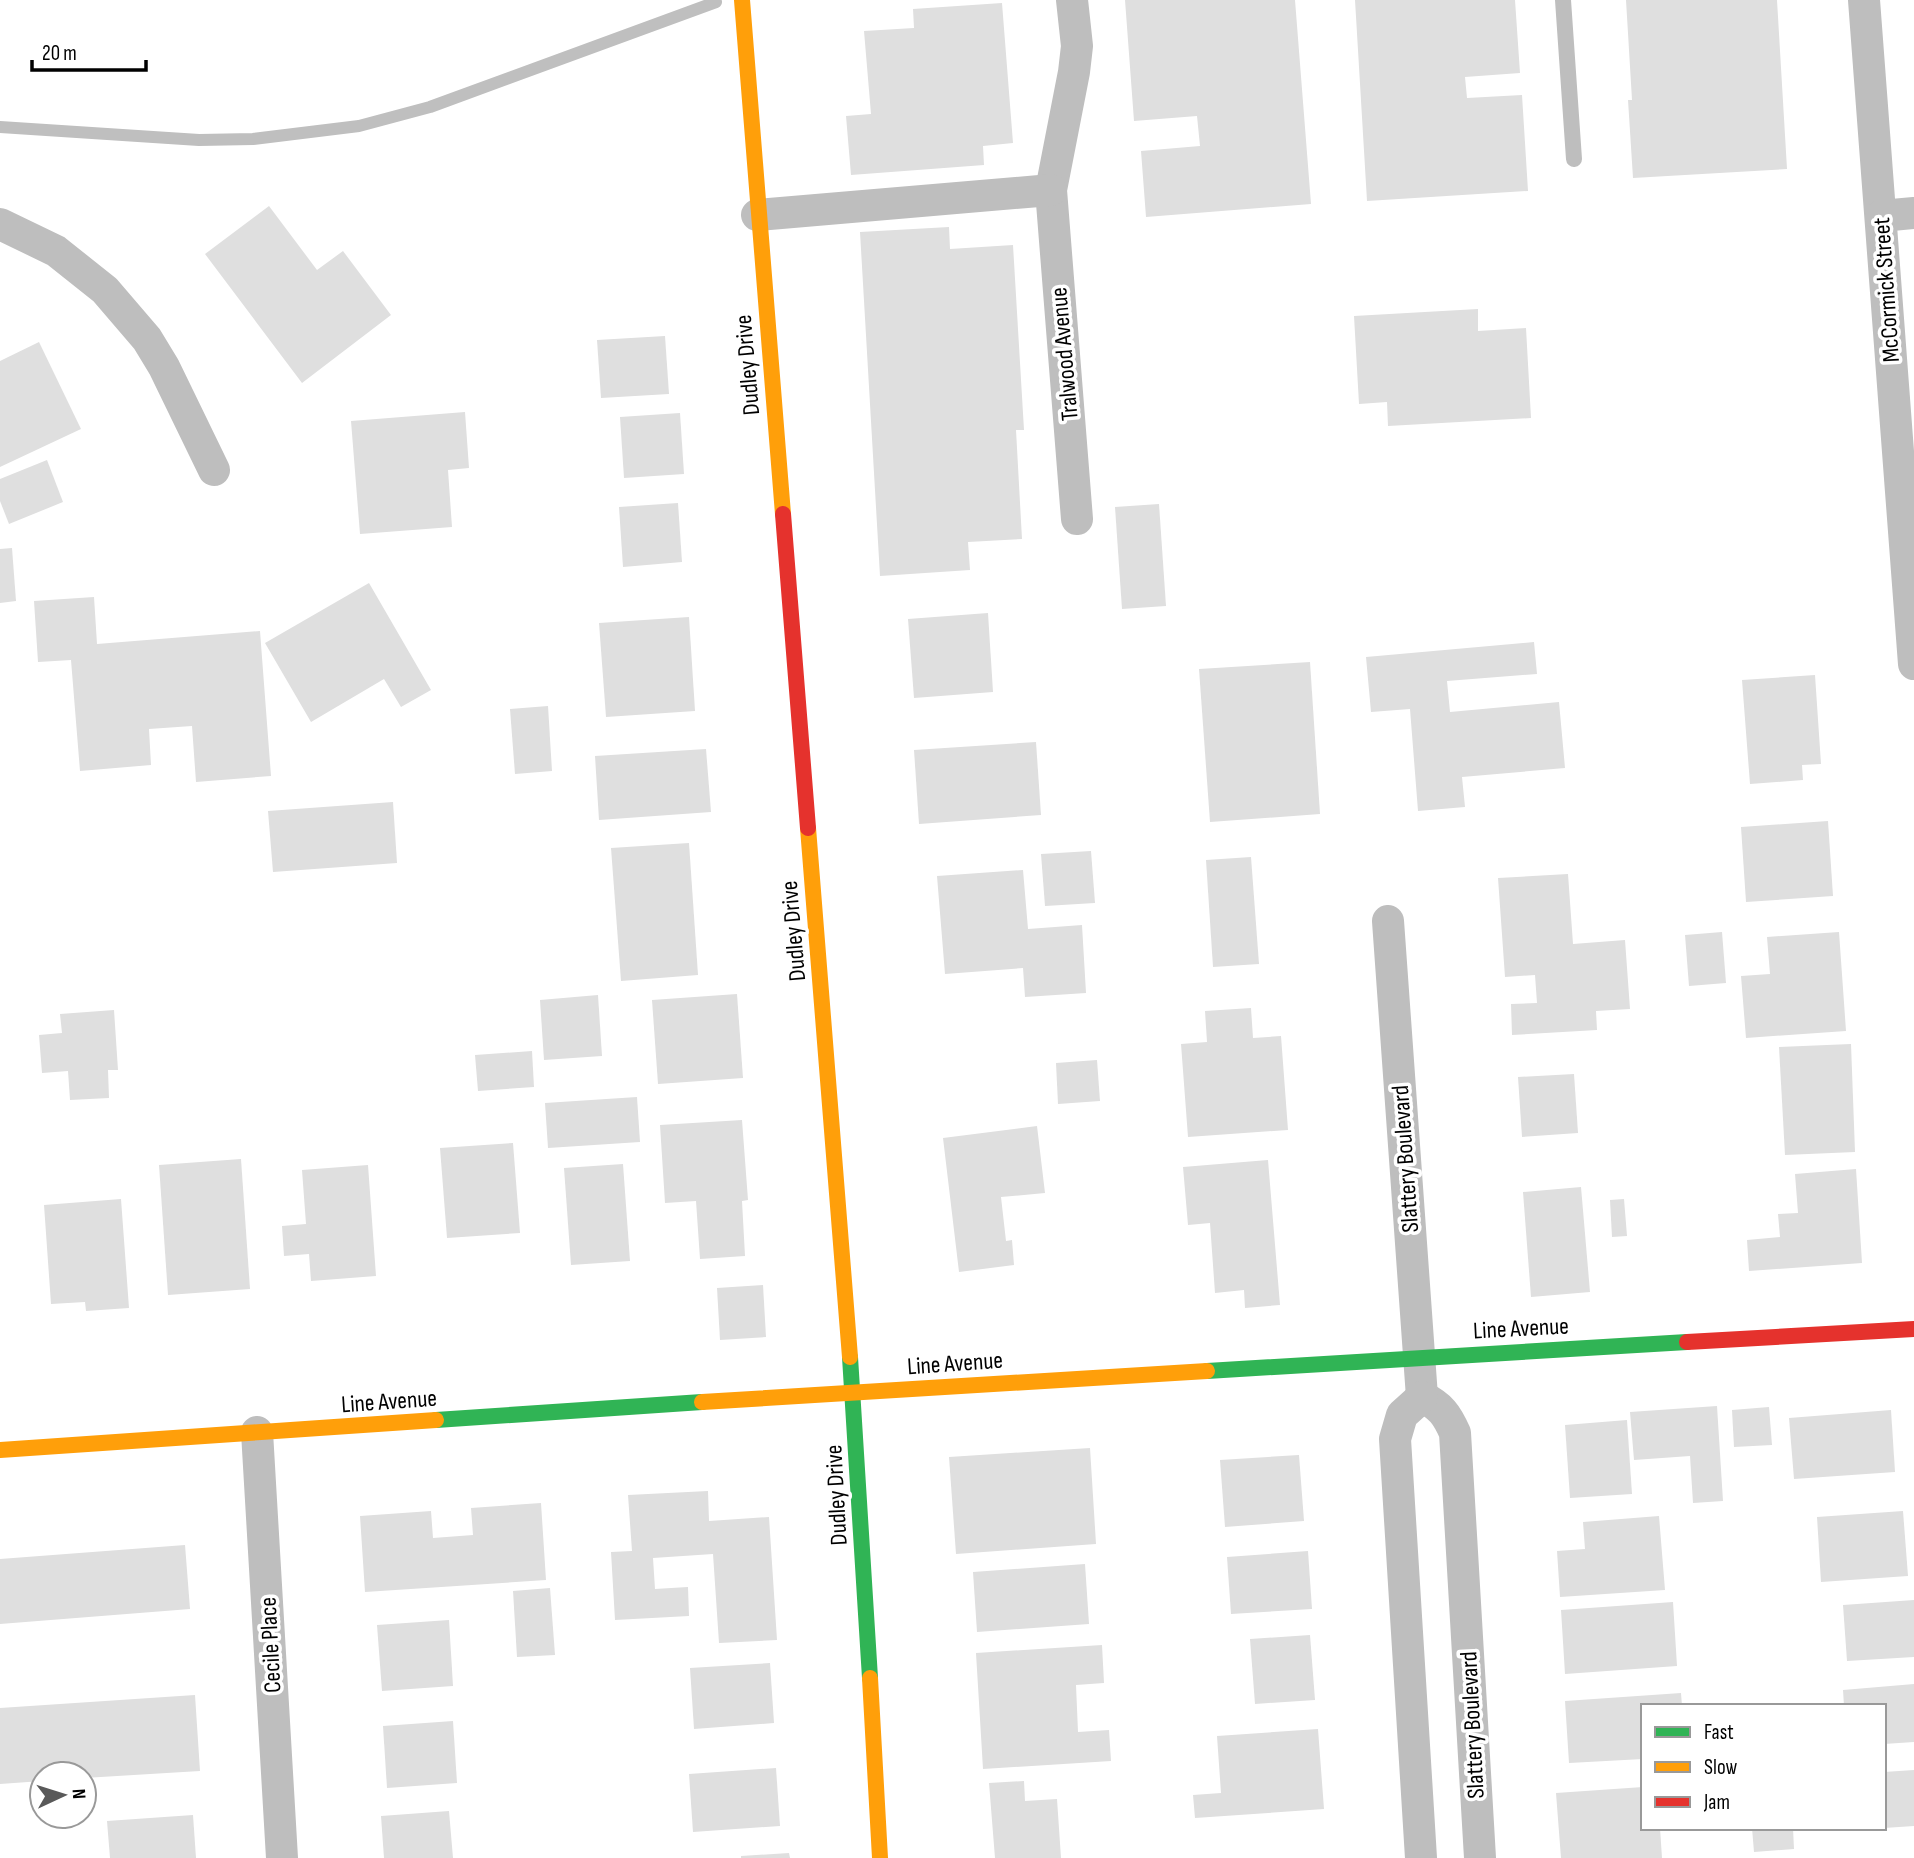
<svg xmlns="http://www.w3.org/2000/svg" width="1914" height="1858" viewBox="0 0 1914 1858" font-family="'Sofia Sans Condensed',sans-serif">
<rect width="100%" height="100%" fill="#fff"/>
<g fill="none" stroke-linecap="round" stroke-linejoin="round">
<path stroke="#bfbfbf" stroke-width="12" d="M 0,127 L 199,140 L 253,139 L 359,126 L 430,107 L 716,2"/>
</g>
<g fill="#dfdfdf">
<path d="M 1125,0 L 1295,0 L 1311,204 L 1146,217 L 1141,151 L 1200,146 L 1197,116 L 1134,121 Z"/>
<path d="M 1355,0 L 1515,0 L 1520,73 L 1465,77 L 1467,98 L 1522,95 L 1528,191 L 1367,201 Z"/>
<path d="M 1626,0 L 1777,0 L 1787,169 L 1633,178 L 1628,100 L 1632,100 Z"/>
<path d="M 1002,3 L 1013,143 L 983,146 L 984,165 L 851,175 L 846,116 L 871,114 L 864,31 L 914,28 L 913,9 Z"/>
<path d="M 269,206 L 317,270 L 343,251 L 391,315 L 302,383 L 205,254 Z"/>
<path d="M 949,227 L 950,249 L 1013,245 L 1024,430 L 1016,430 L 1022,539 L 968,542 L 970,570 L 880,576 L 860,232 Z"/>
<path d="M 1478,309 L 1478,331 L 1526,328 L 1531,418 L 1388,426 L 1387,402 L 1359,404 L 1354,316 Z"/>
<path d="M 665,336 L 669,394 L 601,398 L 597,340 Z"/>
<path d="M 39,342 L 81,429 L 0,467 L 0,361 Z"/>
<path d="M 465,412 L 469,468 L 448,470 L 452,527 L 360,534 L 351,421 Z"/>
<path d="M 680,413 L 684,474 L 624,478 L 620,417 Z"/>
<path d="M 47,460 L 63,502 L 9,524 L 0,501 L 0,479 Z"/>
<path d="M 678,503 L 682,562 L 623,567 L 619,507 Z"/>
<path d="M 1159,504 L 1166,606 L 1122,609 L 1115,507 Z"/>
<path d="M 12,548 L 16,601 L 0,603 L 0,549 Z"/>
<path d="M 369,583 L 431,690 L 401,707 L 384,679 L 311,722 L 265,643 Z"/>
<path d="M 94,597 L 97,644 L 260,631 L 271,776 L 196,782 L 192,726 L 149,729 L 151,765 L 80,771 L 71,660 L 38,662 L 34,601 Z"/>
<path d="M 988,613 L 993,692 L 914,698 L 908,619 Z"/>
<path d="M 689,617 L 695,711 L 606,717 L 599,623 Z"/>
<path d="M 1534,642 L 1537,674 L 1447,681 L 1450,712 L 1559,702 L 1565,768 L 1462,777 L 1465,807 L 1418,811 L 1410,709 L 1371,712 L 1366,657 Z"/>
<path d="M 1310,662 L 1320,814 L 1210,822 L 1199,669 Z"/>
<path d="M 1815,675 L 1821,764 L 1802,765 L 1803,780 L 1750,784 L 1742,680 Z"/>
<path d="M 548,706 L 552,771 L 515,774 L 510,709 Z"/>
<path d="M 1036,742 L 1041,815 L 919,824 L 914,750 Z"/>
<path d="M 706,749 L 711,812 L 599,820 L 595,756 Z"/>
<path d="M 393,802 L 397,863 L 273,872 L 268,811 Z"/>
<path d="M 1828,821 L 1833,896 L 1746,902 L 1741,827 Z"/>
<path d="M 689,843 L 698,975 L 621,981 L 611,848 Z"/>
<path d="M 1091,851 L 1095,903 L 1045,906 L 1041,854 Z"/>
<path d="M 1251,857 L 1259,964 L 1213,967 L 1206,860 Z"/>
<path d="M 1023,870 L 1028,929 L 1082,925 L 1086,993 L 1025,997 L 1023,968 L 945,974 L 937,876 Z"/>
<path d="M 1568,874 L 1573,944 L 1625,940 L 1630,1009 L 1596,1011 L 1597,1030 L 1512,1035 L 1511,1004 L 1537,1003 L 1535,975 L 1505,977 L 1498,878 Z"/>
<path d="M 1722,932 L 1726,983 L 1689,986 L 1685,935 Z"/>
<path d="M 1839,932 L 1846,1031 L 1746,1038 L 1741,976 L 1770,974 L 1767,937 Z"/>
<path d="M 737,994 L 743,1078 L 658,1084 L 652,1000 Z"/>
<path d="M 598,995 L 602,1056 L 544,1060 L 540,1000 Z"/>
<path d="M 1251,1008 L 1253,1038 L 1281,1036 L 1288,1130 L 1188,1137 L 1181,1044 L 1207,1042 L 1205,1011 Z"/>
<path d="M 114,1010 L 118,1070 L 108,1070 L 109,1098 L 70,1100 L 68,1071 L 42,1073 L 39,1035 L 62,1033 L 60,1014 Z"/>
<path d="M 1851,1044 L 1855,1152 L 1785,1155 L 1779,1047 Z"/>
<path d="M 532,1051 L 534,1087 L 478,1091 L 475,1055 Z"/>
<path d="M 1097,1060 L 1100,1101 L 1058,1104 L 1056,1063 Z"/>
<path d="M 1574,1074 L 1578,1133 L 1522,1137 L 1518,1077 Z"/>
<path d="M 637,1097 L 640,1142 L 548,1148 L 545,1103 Z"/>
<path d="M 742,1120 L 748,1200 L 742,1201 L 745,1256 L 700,1259 L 696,1201 L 665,1203 L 660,1125 Z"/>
<path d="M 1037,1126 L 1045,1193 L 1001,1197 L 1006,1241 L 1012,1240 L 1014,1265 L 959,1272 L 943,1138 Z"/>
<path d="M 513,1143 L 520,1233 L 447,1238 L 440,1148 Z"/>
<path d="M 241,1159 L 250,1289 L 168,1295 L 159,1165 Z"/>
<path d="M 1268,1160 L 1280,1305 L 1245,1308 L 1244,1290 L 1215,1293 L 1210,1223 L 1188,1225 L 1183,1167 Z"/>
<path d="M 623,1164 L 630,1261 L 571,1265 L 564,1168 Z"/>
<path d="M 368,1165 L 376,1276 L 311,1281 L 309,1254 L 284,1256 L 282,1226 L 306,1224 L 302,1170 Z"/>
<path d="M 1856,1169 L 1862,1263 L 1749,1271 L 1747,1240 L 1780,1237 L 1778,1214 L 1798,1213 L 1795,1174 Z"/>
<path d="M 1581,1187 L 1590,1292 L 1531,1297 L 1523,1192 Z"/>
<path d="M 121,1199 L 129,1308 L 86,1311 L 85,1302 L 51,1304 L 44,1205 Z"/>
<path d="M 1624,1199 L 1627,1236 L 1612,1237 L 1610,1200 Z"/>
<path d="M 763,1285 L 766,1337 L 720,1340 L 717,1288 Z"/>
<path d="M 1717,1406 L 1723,1501 L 1693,1503 L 1690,1456 L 1634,1460 L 1630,1412 Z"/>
<path d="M 1769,1407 L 1772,1445 L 1734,1447 L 1732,1410 Z"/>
<path d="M 1891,1410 L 1895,1472 L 1794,1479 L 1789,1418 Z"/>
<path d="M 1627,1420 L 1632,1494 L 1570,1498 L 1565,1425 Z"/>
<path d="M 1090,1448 L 1096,1544 L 956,1554 L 949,1457 Z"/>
<path d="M 1299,1455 L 1304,1521 L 1225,1527 L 1220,1460 Z"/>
<path d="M 708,1491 L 709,1521 L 769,1517 L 777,1640 L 719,1643 L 713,1554 L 653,1558 L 655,1589 L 688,1587 L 689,1616 L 615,1620 L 611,1552 L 632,1551 L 628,1495 Z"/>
<path d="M 541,1503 L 546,1580 L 365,1592 L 360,1516 L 431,1511 L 433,1538 L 473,1535 L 471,1508 Z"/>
<path d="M 1903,1511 L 1908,1576 L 1821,1582 L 1817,1517 Z"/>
<path d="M 1659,1516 L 1665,1590 L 1560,1597 L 1557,1551 L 1585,1549 L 1583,1522 Z"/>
<path d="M 185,1545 L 190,1609 L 0,1624 L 0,1559 Z"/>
<path d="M 1308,1551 L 1312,1609 L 1231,1614 L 1227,1557 Z"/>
<path d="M 1085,1564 L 1089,1624 L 977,1632 L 973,1572 Z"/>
<path d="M 550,1588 L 555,1655 L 517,1657 L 513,1591 Z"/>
<path d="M 1914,1600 L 1914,1657 L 1847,1661 L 1843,1605 Z"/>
<path d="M 1673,1602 L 1677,1666 L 1565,1674 L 1561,1610 Z"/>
<path d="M 449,1620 L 453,1686 L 382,1691 L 377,1625 Z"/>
<path d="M 1310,1635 L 1315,1700 L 1255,1704 L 1250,1639 Z"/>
<path d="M 1102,1645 L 1104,1683 L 1076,1685 L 1078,1732 L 1109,1730 L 1111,1761 L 983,1769 L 976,1653 Z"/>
<path d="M 770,1663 L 774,1723 L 694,1729 L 690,1668 Z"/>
<path d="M 1914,1684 L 1914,1742 L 1884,1744 L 1884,1706 L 1844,1706 L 1843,1690 Z"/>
<path d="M 1681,1693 L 1682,1706 L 1643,1706 L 1643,1759 L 1569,1763 L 1565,1701 Z"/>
<path d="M 195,1695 L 200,1771 L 84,1778 L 84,1774 L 42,1774 L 42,1781 L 0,1784 L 0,1708 Z"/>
<path d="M 453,1721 L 457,1783 L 387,1788 L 383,1726 Z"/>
<path d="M 1318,1729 L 1324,1809 L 1195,1818 L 1193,1795 L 1221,1793 L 1217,1736 Z"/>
<path d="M 776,1768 L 780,1826 L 693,1832 L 689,1774 Z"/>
<path d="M 1914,1770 L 1914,1826 L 1884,1828 L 1884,1772 Z"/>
<path d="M 1024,1781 L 1025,1801 L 1057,1799 L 1061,1858 L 995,1858 L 989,1783 Z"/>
<path d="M 1643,1787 L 1643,1828 L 1660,1828 L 1662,1858 L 1561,1858 L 1556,1793 Z"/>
<path d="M 449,1811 L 453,1858 L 384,1858 L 381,1816 Z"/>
<path d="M 193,1815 L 196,1858 L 110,1858 L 107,1821 Z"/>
<path d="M 1752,1828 L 1793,1828 L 1794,1849 L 1754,1852 Z"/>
<path d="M 789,1853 L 790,1858 L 741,1858 L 741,1856 Z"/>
</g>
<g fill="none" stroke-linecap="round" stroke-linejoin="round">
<path stroke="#bebebe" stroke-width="16" d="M 1563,0 L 1574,159"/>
<g stroke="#bebebe" stroke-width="32">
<path d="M 1072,0 L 1077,46 L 1074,72 L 1051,190 L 1077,519"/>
<path d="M 1864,0 L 1914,664"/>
<path d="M 757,215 L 1051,190"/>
<path d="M 1881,216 L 1914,213"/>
<path d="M 0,224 L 56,251 L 105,290 L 147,339 L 164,367 L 214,470"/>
<path d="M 1388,921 L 1422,1397"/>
<path d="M 1422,1397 C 1441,1406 1447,1415 1455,1433 L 1480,1858"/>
<path d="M 257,1432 L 282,1858"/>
<path d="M 1421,1858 L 1395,1439 L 1402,1415 L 1422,1397"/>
</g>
<g stroke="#30b455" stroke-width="16">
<path d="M 850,1357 L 870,1678"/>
<path d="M 1207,1371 L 1687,1342"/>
<path d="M 436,1420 L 702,1402"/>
</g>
<g stroke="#ff9f0a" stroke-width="16">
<path d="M 742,0 L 783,514"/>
<path d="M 808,828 L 850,1357"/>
<path d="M 702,1402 L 1207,1371"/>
<path d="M 0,1450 L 436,1420"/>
<path d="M 870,1678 L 880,1858"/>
</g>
<g stroke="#e5322d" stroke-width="16">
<path d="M 783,514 L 808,828"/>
<path d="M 1687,1342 L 1914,1329"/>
</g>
</g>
<g text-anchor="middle" stroke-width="7" stroke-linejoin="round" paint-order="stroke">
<g font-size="24" fill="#000" stroke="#fff">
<text transform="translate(1886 290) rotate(-94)" y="8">McCormick Street</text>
<text transform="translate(1064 354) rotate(-95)" y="8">Tralwood Avenue</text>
<text transform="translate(747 365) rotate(-95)" y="8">Dudley Drive</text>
<text transform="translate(793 931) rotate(-95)" y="8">Dudley Drive</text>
<text transform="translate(1405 1159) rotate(-94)" y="8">Slattery Boulevard</text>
<text transform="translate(1521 1328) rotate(-3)" y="8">Line Avenue</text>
<text transform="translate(955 1363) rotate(-4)" y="8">Line Avenue</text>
<text transform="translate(389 1401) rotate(-4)" y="8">Line Avenue</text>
<text transform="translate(836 1495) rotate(-93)" y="8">Dudley Drive</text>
<text transform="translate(270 1645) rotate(-93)" y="8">Cecile Place</text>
<text transform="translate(1472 1725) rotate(-93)" y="8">Slattery Boulevard</text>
</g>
</g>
<rect x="1641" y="1704" width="245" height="126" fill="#ffffff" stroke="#999999" stroke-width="2"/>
<rect x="1655" y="1727" width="35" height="10" fill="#30b455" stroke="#999999" stroke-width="2"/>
<text x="1704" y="1739" font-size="21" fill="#000000">Fast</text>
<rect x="1655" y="1762" width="35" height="10" fill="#ff9f0a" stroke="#999999" stroke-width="2"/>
<text x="1704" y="1774" font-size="21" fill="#000000">Slow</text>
<rect x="1655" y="1797" width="35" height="10" fill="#e5322d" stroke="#999999" stroke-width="2"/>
<text x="1704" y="1809" font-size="21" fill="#000000">Jam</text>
<g transform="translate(63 1795) rotate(86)"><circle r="33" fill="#ffffff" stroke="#999999" stroke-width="2"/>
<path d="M0-5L12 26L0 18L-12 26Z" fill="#595959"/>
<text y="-10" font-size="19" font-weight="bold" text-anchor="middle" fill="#000000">N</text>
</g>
<path d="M32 60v10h114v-10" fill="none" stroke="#000000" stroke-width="3.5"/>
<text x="42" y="60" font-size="21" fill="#000000" stroke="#ffffff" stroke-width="5" paint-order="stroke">20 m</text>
</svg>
